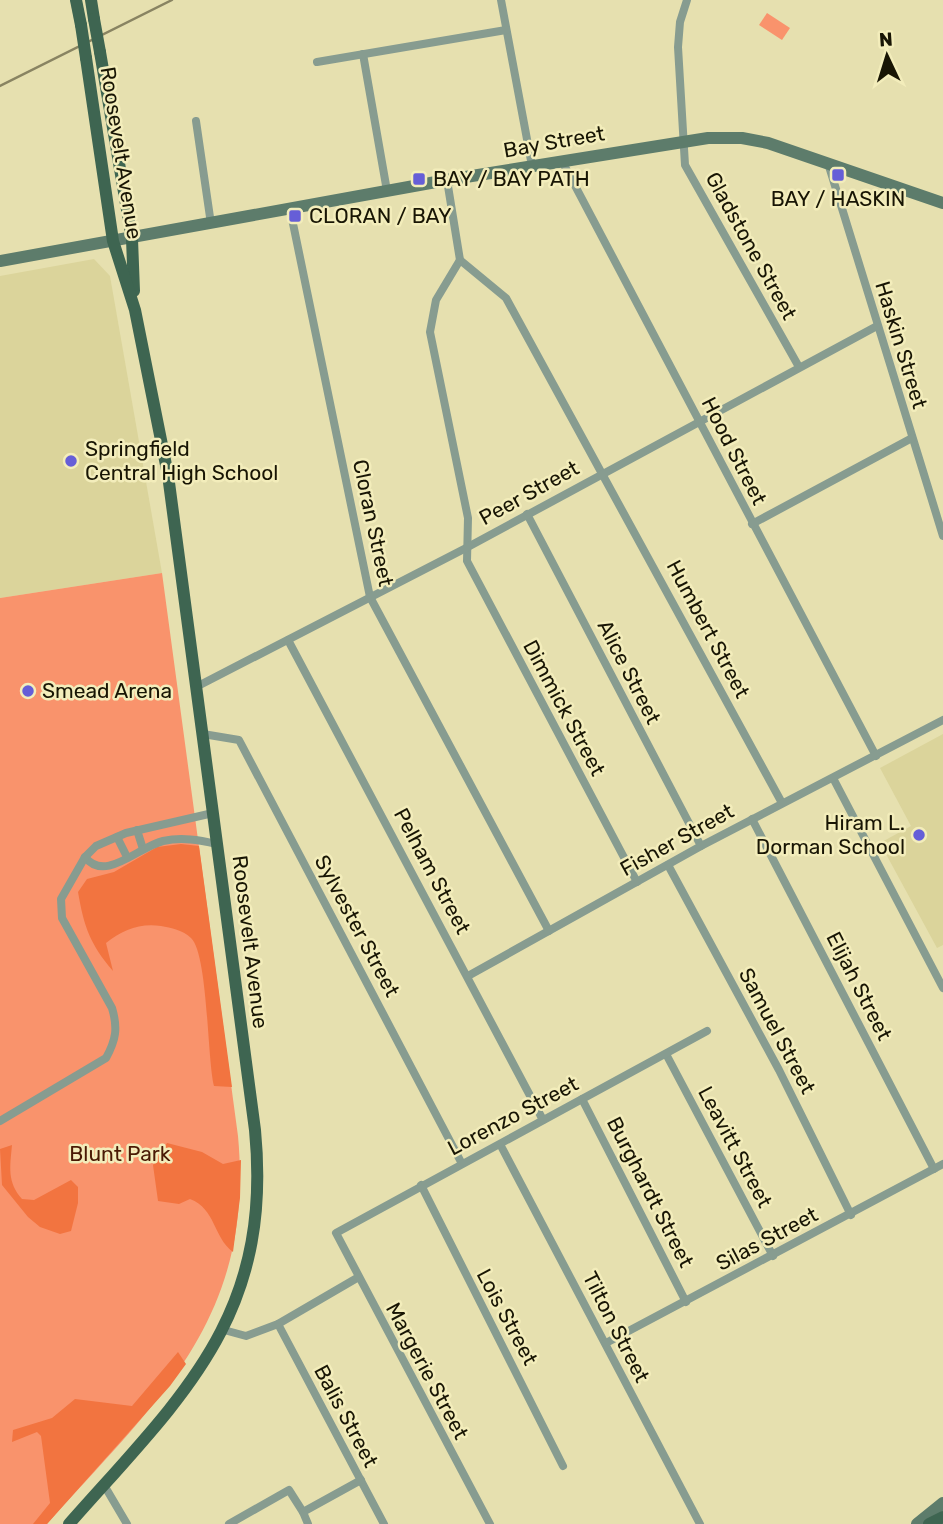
<svg xmlns="http://www.w3.org/2000/svg" width="943" height="1524" viewBox="0 0 943 1524" font-family="Rubik,sans-serif">
<rect width="100%" height="100%" fill="#e6e0af"/>
<g fill="#dbd49b">
<path d="M 94,259 L 110,276 L 162,573 L 0,598 L 0,276 Z"/>
<path d="M 943,734 L 943,945 L 937,948 L 880,843 L 911,826 L 880,768 Z"/>
</g>
<g fill="#f9936c">
<path d="M 767,13 L 790,28 L 782,40 L 759,25 Z"/>
<path d="M 162,573 L 238,1136 C 255,1318 158,1400 47,1524 L 0,1524 L 0,598 Z"/>
</g>
<g fill="#f27440">
<path d="M 181,844 L 199,846 L 232,1087 L 214,1086 C 207,1057 208,954 191,938 C 183,930 171,928 161,926 C 139,923 123,930 106,943 L 113,971 C 90,944 84,927 78,892 L 87,879 L 114,872 L 157,847 Z"/>
<path d="M 167,1143 L 202,1152 L 223,1164 L 241,1160 L 240,1198 L 233,1252 C 213,1237 216,1209 190,1199 L 179,1204 L 158,1201 L 153,1165 Z"/>
<path d="M 12,1145 C 10,1167 7,1182 22,1199 L 34,1200 L 71,1180 L 78,1187 L 78,1203 L 71,1231 L 60,1234 L 40,1227 L 28,1217 L 2,1185 L 0,1149 Z"/>
<path d="M 178,1352 L 186,1364 L 170,1386 L 47,1524 L 33,1524 L 50,1503 L 41,1436 L 37,1432 L 12,1442 L 13,1430 L 52,1418 L 75,1399 L 132,1406 Z"/>
</g>
<g fill="none" stroke-linecap="round" stroke-linejoin="round">
<g stroke="#879c90" stroke-width="8">
<path d="M 501,0 L 532,166"/>
<path d="M 687,0 L 680,22 L 678,47 L 685,165 L 799,367"/>
<path d="M 363,54 L 387,191"/>
<path d="M 317,62 L 506,30"/>
<path d="M 196,121 L 211,224"/>
<path d="M 562,161 L 876,756"/>
<path d="M 828,163 L 943,536"/>
<path d="M 447,180 L 460,260 L 506,298 L 782,803"/>
<path d="M 290,209 L 370,597 L 549,931"/>
<path d="M 460,260 L 436,300 L 430,332 L 468,518 L 467,561 L 637,882"/>
<path d="M 527,514 L 701,846"/>
<path d="M 752,524 L 912,438"/>
<path d="M 288,640 L 543,1120"/>
<path d="M 196,687 L 466,548 L 877,326"/>
<path d="M 203,734 L 239,740 L 461,1162"/>
<path d="M 833,778 L 943,988"/>
<path d="M 752,819 L 934,1169"/>
<path d="M 137,830 L 143,849"/>
<path d="M 117,837 L 127,857"/>
<path d="M 85,857 C 105,883 138,847 163,841 C 182,837 199,840 217,844"/>
<path d="M 668,865 L 779,1070 L 851,1215"/>
<path d="M 468,976 L 701,846 L 943,720"/>
<path d="M 666,1054 L 773,1256"/>
<path d="M 582,1099 L 686,1302"/>
<path d="M 0,1121 L 106,1058 C 116,1040 118,1028 112,1008 L 62,918 L 61,899 L 85,857 L 96,846 L 126,833 L 213,813"/>
<path d="M 501,1146 L 700,1524"/>
<path d="M 421,1185 L 563,1466"/>
<path d="M 278,1324 L 384,1524"/>
<path d="M 224,1330 L 246,1336 L 278,1324 L 357,1278"/>
<path d="M 606,1343 L 943,1164"/>
<path d="M 104,1485 L 127,1524"/>
<path d="M 229,1524 L 289,1490 L 303,1512"/>
<path d="M 308,1524 L 303,1512 L 361,1480"/>
<path d="M 490,1524 L 336,1233 L 707,1031"/>
</g>
<g stroke="#5d7c6b" stroke-width="12">
<path d="M 0,261 L 447,180 L 708,138 L 742,138 L 768,143 L 943,203"/>
<path d="M 917,1524 L 943,1503"/>
</g>
<g stroke="#3e6551" stroke-width="12">
<path d="M 76,0 L 81,25"/>
<path d="M 91,0 L 94,19"/>
<path d="M 100,52 L 132,239 L 134,291"/>
<path d="M 69,1524 C 183,1395 273,1317 255,1130 L 168,475 L 135,310 L 113,241 L 86,58"/>
<path d="M 929,1524 L 943,1517"/>
</g>
<path stroke="#898462" stroke-width="2.5" d="M 0,86 L 172,0"/>
<g stroke="#3e6551" stroke-width="12">
<path d="M 94,19 L 100,52"/>
<path d="M 81,25 L 86,58"/>
</g>
</g>
<g fill="#665ed7" stroke="#f3edbb" stroke-width="2.5">
<rect x="831" y="168" width="14" height="14" rx="3.5"/>
<rect x="412" y="172" width="14" height="14" rx="3.5"/>
<rect x="288" y="209" width="14" height="14" rx="3.5"/>
<circle cx="71" cy="461" r="7"/>
<circle cx="28" cy="691" r="7"/>
<circle cx="919" cy="835" r="7"/>
</g>
<g text-anchor="middle" stroke-width="5" stroke-linejoin="round" paint-order="stroke">
<g font-size="21" fill="#181504" stroke="#f3edbb">
<text transform="translate(554 142) rotate(-10)" y="7">Bay Street</text>
<text transform="translate(121 153) rotate(81)" y="7">Roosevelt Avenue</text>
<text transform="translate(751 246) rotate(61)" y="7">Gladstone Street</text>
<text transform="translate(901 345) rotate(73)" y="7">Haskin Street</text>
<text transform="translate(734 451) rotate(63)" y="7">Hood Street</text>
<text transform="translate(529 493) rotate(-29)" y="7">Peer Street</text>
<text transform="translate(373 523) rotate(78)" y="7">Cloran Street</text>
<text transform="translate(708 629) rotate(62)" y="7">Humbert Street</text>
<text transform="translate(629 672) rotate(63)" y="7">Alice Street</text>
<text transform="translate(564 708) rotate(62)" y="7">Dimmick Street</text>
<text transform="translate(677 840) rotate(-29)" y="7">Fisher Street</text>
<text transform="translate(432 871) rotate(62)" y="7">Pelham Street</text>
<text transform="translate(357 926) rotate(62)" y="7">Sylvester Street</text>
<text transform="translate(250 942) rotate(83)" y="7">Roosevelt Avenue</text>
<text transform="translate(859 986) rotate(63)" y="7">Elijah Street</text>
<text transform="translate(777 1031) rotate(62)" y="7">Samuel Street</text>
<text transform="translate(513 1116) rotate(-28)" y="7">Lorenzo Street</text>
<text transform="translate(735 1147) rotate(62)" y="7">Leavitt Street</text>
<text transform="translate(650 1192) rotate(63)" y="7">Burghardt Street</text>
<text transform="translate(767 1239) rotate(-28)" y="7">Silas Street</text>
<text transform="translate(507 1317) rotate(62)" y="7">Lois Street</text>
<text transform="translate(616 1327) rotate(63)" y="7">Tilton Street</text>
<text transform="translate(427 1371) rotate(62)" y="7">Margerie Street</text>
<text transform="translate(346 1416) rotate(62)" y="7">Balis Street</text>
</g>
<g font-size="21" fill="#181504" stroke="#f3edbb" text-anchor="start">
<text x="433" y="186">BAY / BAY PATH</text>
<text x="838" y="206" text-anchor="middle">BAY / HASKIN</text>
<text x="309" y="223">CLORAN / BAY</text>
<text x="85" y="456">Springfield<tspan x="85" dy="24">Central High School</tspan></text>
<text x="42" y="698">Smead Arena</text>
<text x="905" y="830" text-anchor="end">Hiram L.<tspan x="905" dy="24">Dorman School</tspan></text>
</g>
<g font-size="21" fill="#4a1a05" stroke="#f3edbb">
<text x="120" y="1161">Blunt Park</text>
</g>
</g>
<g transform="translate(887 56) rotate(356)" stroke="#f3edbb" stroke-width="5" paint-order="stroke">
<path d="M0-5L12 26L0 18L-12 26Z" fill="#181504"/>
<text y="-10" font-size="19" font-weight="bold" text-anchor="middle" fill="#181504">N</text>
</g>
</svg>
